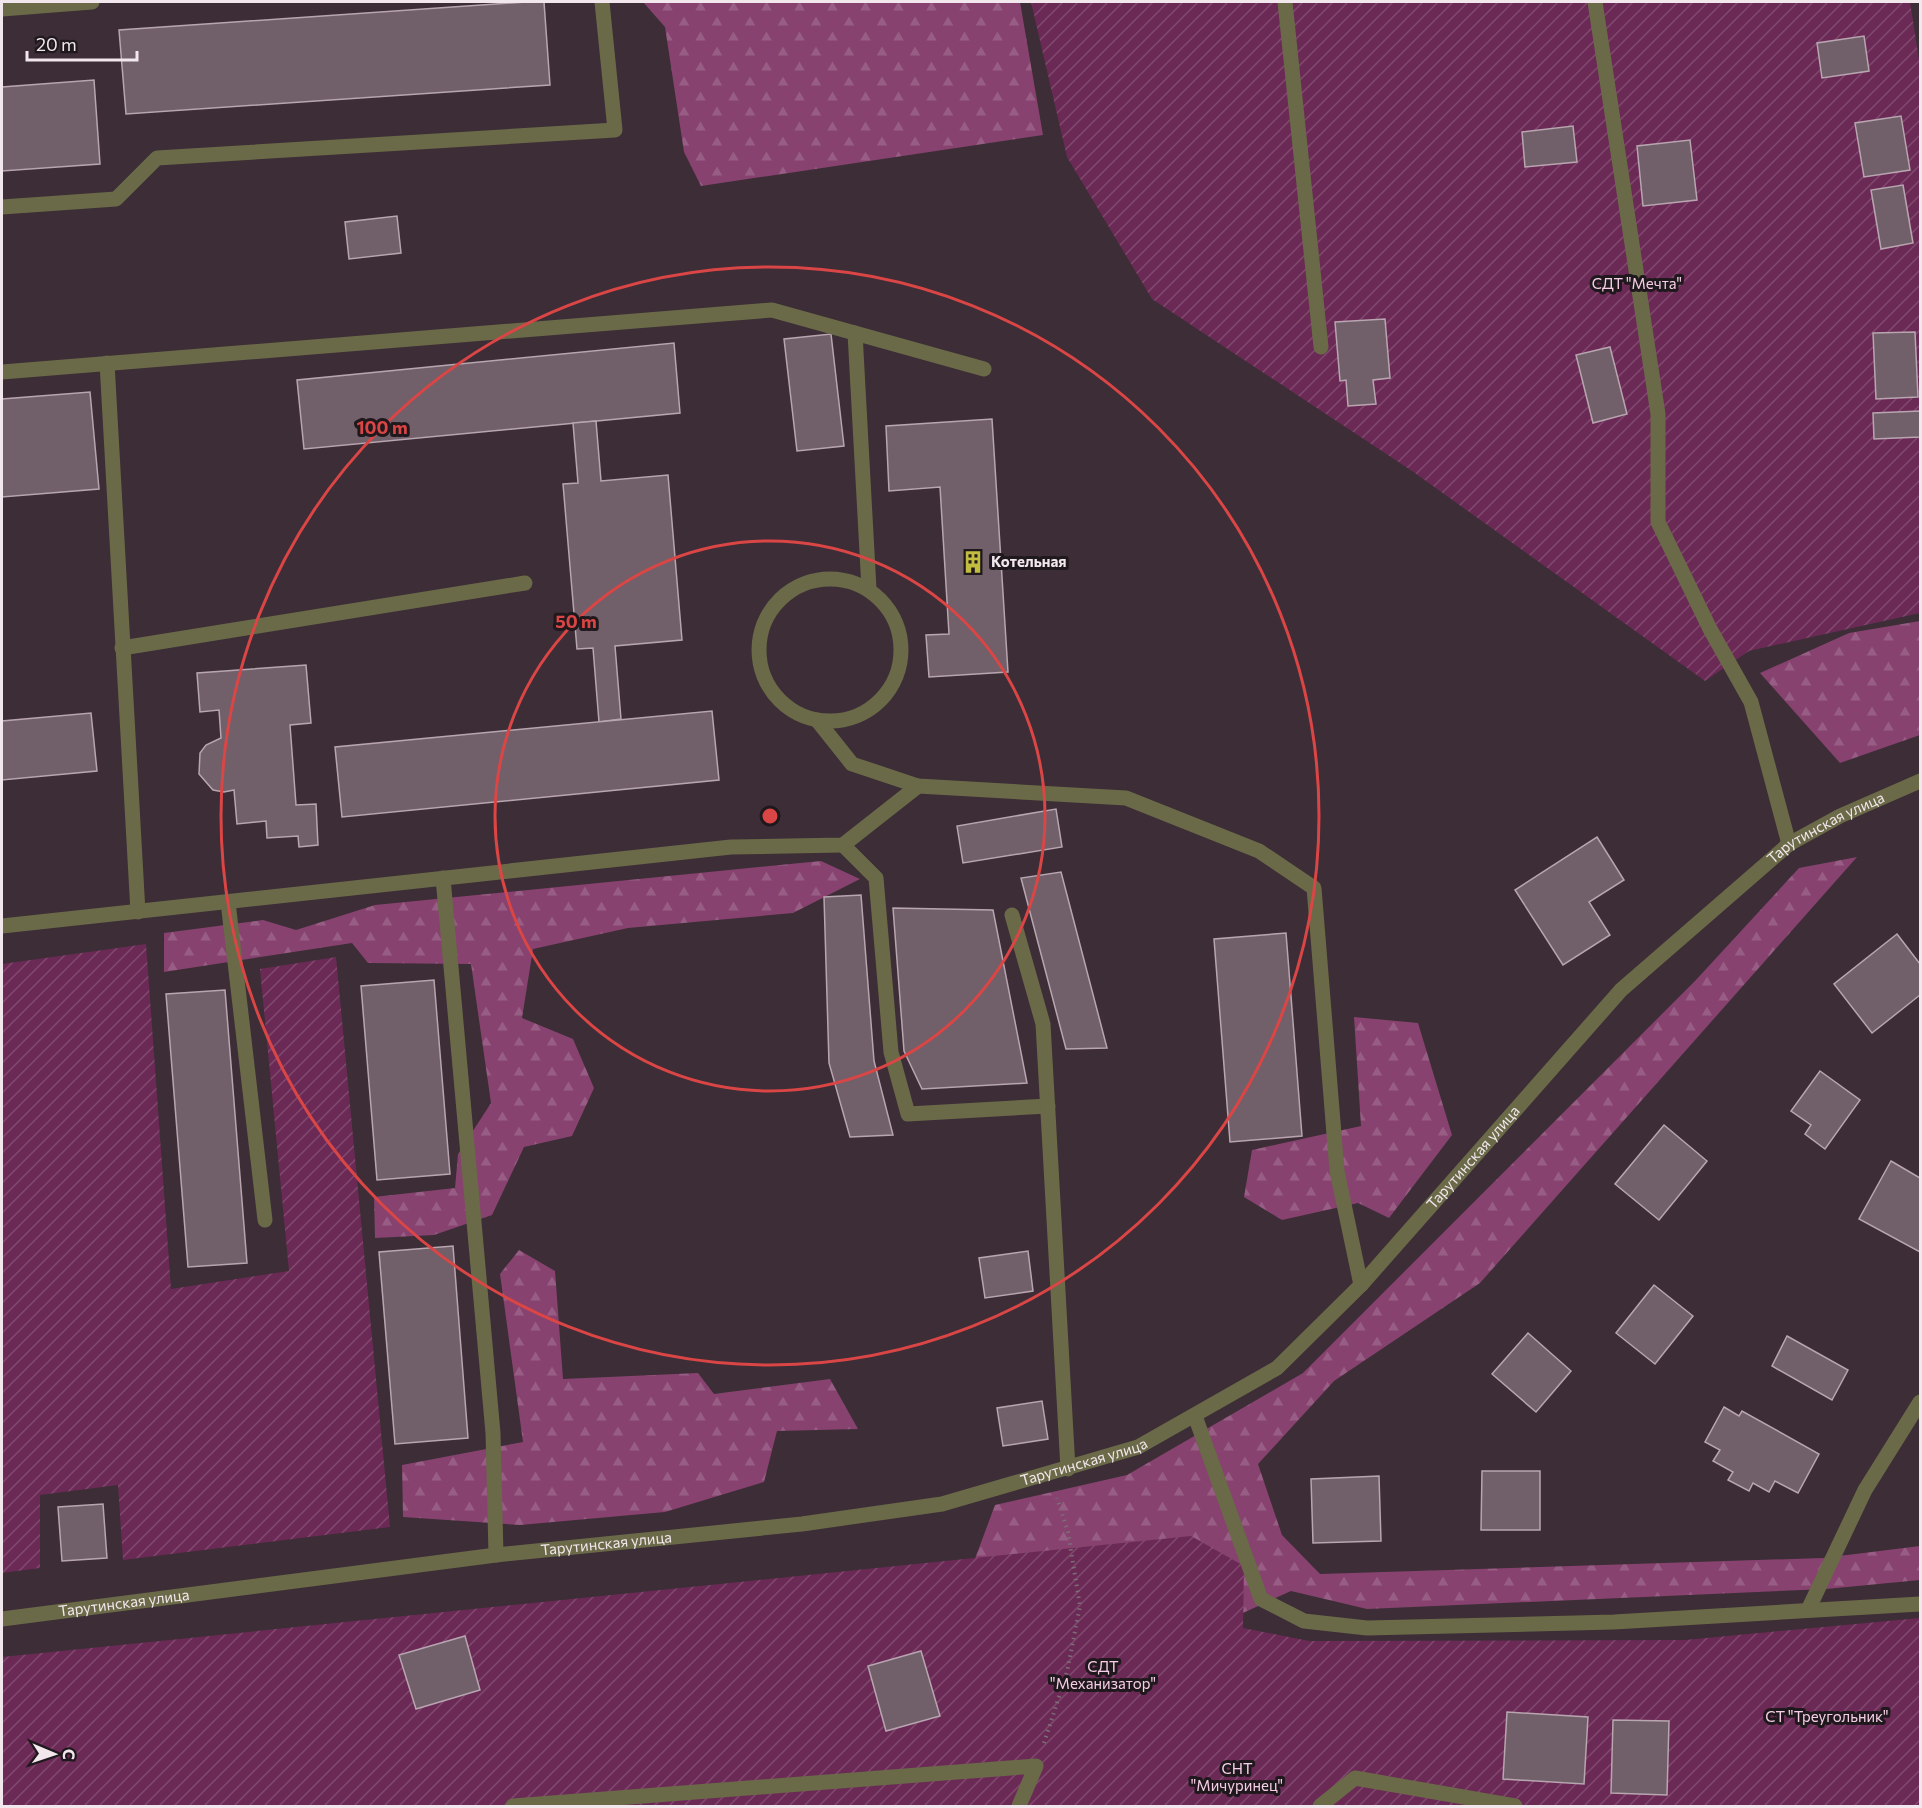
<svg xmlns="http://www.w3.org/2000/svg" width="1922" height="1808" viewBox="0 0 1922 1808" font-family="Commissioner,sans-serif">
<defs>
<pattern id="forest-firs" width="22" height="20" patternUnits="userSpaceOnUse" patternTransform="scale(1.5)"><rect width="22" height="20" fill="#87426f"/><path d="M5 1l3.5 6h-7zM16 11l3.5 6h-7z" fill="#985d84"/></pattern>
<pattern id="garden-furrows" width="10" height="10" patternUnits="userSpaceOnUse" patternTransform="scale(1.5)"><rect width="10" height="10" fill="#6b2a56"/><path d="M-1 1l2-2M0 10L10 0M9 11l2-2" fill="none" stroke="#81496e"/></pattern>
</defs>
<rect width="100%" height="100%" fill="#3c2d36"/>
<g fill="url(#forest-firs)">
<path d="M 643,2 L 1020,2 L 1043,135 L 701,186 L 684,152 L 665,27 Z"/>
<path d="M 1920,621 L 1920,735 L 1840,763 L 1760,673 L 1849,633 Z"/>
<path d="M 1857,857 L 1480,1283 L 1334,1381 L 1258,1464 L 1282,1535 L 1320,1574 L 1823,1558 L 1920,1546 L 1920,1580 L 1826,1589 L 1367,1609 L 1291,1591 L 1234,1617 L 954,1615 L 995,1505 L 1127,1475 L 1303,1373 L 1695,981 L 1799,868 Z"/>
<path d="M 821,861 L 860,879 L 793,913 L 628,928 L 533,949 L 522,1018 L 573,1039 L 594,1088 L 572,1136 L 524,1147 L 492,1215 L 434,1235 L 375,1238 L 374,1197 L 455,1188 L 458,1154 L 491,1103 L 471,964 L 368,963 L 352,943 L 164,972 L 164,933 L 263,920 L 296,930 L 375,905 Z"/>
<path d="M 1354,1017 L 1418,1023 L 1452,1135 L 1389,1218 L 1358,1203 L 1282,1220 L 1244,1197 L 1252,1150 L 1361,1126 Z"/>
<path d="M 519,1250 L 555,1271 L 563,1379 L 698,1373 L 714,1394 L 830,1379 L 858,1429 L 777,1431 L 764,1482 L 665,1512 L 520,1525 L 403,1517 L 402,1465 L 523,1442 L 500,1274 Z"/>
</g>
<g fill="url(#garden-furrows)">
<path d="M 1031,2 L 1910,2 L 1920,66 L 1920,613 L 1749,651 L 1705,681 L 1412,471 L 1152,299 L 1067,157 Z"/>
<path d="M 146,944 L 171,1289 L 289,1271 L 260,969 L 336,957 L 390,1527 L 123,1560 L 118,1485 L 40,1495 L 40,1568 L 2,1573 L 2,964 Z"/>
<path d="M 1191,1536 L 1244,1566 L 1243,1628 L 1309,1641 L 1685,1640 L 1920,1618 L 1920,1806 L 2,1806 L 2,1657 Z"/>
</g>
<g fill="#71606a" stroke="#b8a5b0" stroke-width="1.5">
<path d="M 526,2 L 544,2 L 550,85 L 126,114 L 119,30 Z"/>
<path d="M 1864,36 L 1869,71 L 1822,78 L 1817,43 Z"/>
<path d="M 94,80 L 100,164 L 2,171 L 2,87 Z"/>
<path d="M 1901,116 L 1910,170 L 1864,177 L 1855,123 Z"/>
<path d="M 1573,126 L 1577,162 L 1525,167 L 1522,132 Z"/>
<path d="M 1690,140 L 1697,200 L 1643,206 L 1637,146 Z"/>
<path d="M 1903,185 L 1913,243 L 1881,249 L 1871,190 Z"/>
<path d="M 397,216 L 401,253 L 349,259 L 345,222 Z"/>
<path d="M 1385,319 L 1390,378 L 1373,380 L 1376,404 L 1348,406 L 1346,380 L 1340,381 L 1335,322 Z"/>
<path d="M 1915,332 L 1918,397 L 1876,399 L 1873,333 Z"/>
<path d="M 831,334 L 844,446 L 797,451 L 784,339 Z"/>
<path d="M 674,343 L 680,413 L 304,449 L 297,380 Z"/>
<path d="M 1610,347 L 1627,414 L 1593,423 L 1576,355 Z"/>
<path d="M 90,392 L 99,489 L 2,497 L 2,399 Z"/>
<path d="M 1920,411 L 1920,437 L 1874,439 L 1873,413 Z"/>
<path d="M 992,419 L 1008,672 L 929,677 L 926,635 L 949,634 L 940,487 L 889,491 L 886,426 Z"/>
<path d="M 596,421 L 601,481 L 668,475 L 682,640 L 615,646 L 621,719 L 599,722 L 593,648 L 577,649 L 563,484 L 578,483 L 573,423 Z"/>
<path d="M 306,665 L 311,723 L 290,725 L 296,805 L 316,804 L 318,845 L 299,847 L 298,836 L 267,838 L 266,821 L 237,824 L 234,790 L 224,792 L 213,790 L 199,774 L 200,753 L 206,745 L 221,738 L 219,710 L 200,712 L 197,673 Z"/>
<path d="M 712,711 L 719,780 L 342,817 L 335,747 Z"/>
<path d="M 91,713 L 97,771 L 2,780 L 2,721 Z"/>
<path d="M 1056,809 L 1062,847 L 963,863 L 957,826 Z"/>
<path d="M 1597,837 L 1624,880 L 1589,902 L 1610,935 L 1563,965 L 1515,890 Z"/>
<path d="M 1061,872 L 1107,1048 L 1066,1049 L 1021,878 Z"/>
<path d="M 861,895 L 874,1061 L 893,1135 L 850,1137 L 829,1063 L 824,897 Z"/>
<path d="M 893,908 L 993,910 L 1027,1083 L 922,1089 L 904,1051 Z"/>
<path d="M 1286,933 L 1302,1136 L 1230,1142 L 1214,939 Z"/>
<path d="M 1897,934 L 1920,964 L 1920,995 L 1872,1033 L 1834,984 Z"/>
<path d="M 434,980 L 450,1174 L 377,1180 L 361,986 Z"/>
<path d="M 225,990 L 247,1263 L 188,1267 L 166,994 Z"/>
<path d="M 1820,1071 L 1860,1100 L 1825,1149 L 1805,1134 L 1811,1125 L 1791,1111 Z"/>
<path d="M 1664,1125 L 1707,1161 L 1659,1220 L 1615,1184 Z"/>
<path d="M 1891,1161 L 1920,1178 L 1920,1252 L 1859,1219 Z"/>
<path d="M 453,1246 L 468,1438 L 395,1444 L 379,1252 Z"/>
<path d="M 1028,1251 L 1033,1291 L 985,1298 L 979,1258 Z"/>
<path d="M 1654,1285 L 1693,1316 L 1655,1364 L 1616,1333 Z"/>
<path d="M 1528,1333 L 1571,1371 L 1536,1412 L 1492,1374 Z"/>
<path d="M 1787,1336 L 1848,1370 L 1832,1400 L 1772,1366 Z"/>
<path d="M 1042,1401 L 1048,1439 L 1003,1446 L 997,1408 Z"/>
<path d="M 1724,1407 L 1739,1416 L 1742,1411 L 1819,1454 L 1798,1493 L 1775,1481 L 1769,1492 L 1753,1483 L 1749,1491 L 1728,1480 L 1733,1472 L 1713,1461 L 1720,1450 L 1705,1442 Z"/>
<path d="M 1482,1471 L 1540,1471 L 1540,1530 L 1481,1530 Z"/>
<path d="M 1379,1476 L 1381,1541 L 1313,1543 L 1311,1479 Z"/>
<path d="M 103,1504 L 107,1558 L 62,1561 L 58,1507 Z"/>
<path d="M 465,1636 L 480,1690 L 416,1709 L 399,1655 Z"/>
<path d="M 921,1651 L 940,1716 L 886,1731 L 868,1666 Z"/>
<path d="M 1507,1712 L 1588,1717 L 1584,1784 L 1503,1779 Z"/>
<path d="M 1613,1720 L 1669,1721 L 1667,1795 L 1611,1793 Z"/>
</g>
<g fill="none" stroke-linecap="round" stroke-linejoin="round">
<path stroke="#7b6e75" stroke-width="4" stroke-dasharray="1.5 4.5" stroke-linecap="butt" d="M 1044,1743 L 1067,1672 L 1080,1606 L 1068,1532 L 1057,1498"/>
<g stroke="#6a6948" stroke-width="15">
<path d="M 1285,2 L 1321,347"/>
<path d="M 1595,2 L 1658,414 L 1658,522 L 1710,629 L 1751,702 L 1789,844"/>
<path d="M 2,9 L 92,2"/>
<path d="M 2,207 L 116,199 L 157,158 L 615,130 L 602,2"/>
<path d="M 855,333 L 869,589"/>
<path d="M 107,363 L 138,912"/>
<path d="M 2,372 L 772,310 L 984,369"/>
<circle cx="830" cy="650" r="71"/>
<path d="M 122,648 L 525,583"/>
<path d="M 817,720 L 852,764 L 918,786 L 1126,798 L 1259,851 L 1314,888 L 1337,1171 L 1361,1285"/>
<path d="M 843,845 L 876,878 L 891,1052 L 908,1114 L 1048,1106"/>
<path d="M 443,878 L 493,1433 L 496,1555"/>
<path d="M 228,902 L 265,1220"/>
<path d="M 1012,915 L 1043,1024 L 1068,1469"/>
<path d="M 2,926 L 731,847 L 843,845 L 918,786"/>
<path d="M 1195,1416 L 1261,1599 L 1304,1621 L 1367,1628 L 1614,1622 L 1920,1604"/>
<path d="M 1808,1610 L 1865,1490 L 1920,1402"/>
<path id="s1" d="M 2,1619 L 496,1555 L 802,1524 L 942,1504 L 1138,1447 L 1277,1368 L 1361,1285 L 1621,990 L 1789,844 L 1840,816 L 1920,781"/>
<path d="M 513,1806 L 1036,1766 L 1019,1806"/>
<path d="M 1320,1806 L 1355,1778 L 1515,1806"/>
</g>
</g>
<g fill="none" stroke="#da4545" stroke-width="3">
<circle cx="770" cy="816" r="275"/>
<circle cx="770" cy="816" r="549"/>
</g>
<defs>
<g id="building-bare" transform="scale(1.8)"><path d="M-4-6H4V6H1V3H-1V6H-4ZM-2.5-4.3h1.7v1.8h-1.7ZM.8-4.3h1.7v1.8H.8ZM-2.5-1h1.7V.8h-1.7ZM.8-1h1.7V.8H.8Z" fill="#c2bd3f" stroke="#1f181c" stroke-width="2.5" paint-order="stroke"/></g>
</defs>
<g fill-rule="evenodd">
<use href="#building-bare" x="973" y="562"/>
</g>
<g text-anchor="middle" stroke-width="6" stroke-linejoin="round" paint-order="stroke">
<g font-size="15" fill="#f7cee7" stroke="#1f181c">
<text x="1637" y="289">СДТ "Мечта"</text>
<text x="1103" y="1672">СДТ<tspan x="1103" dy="17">"Механизатор"</tspan></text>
<text x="1827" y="1722">СТ "Треугольник"</text>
<text x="1237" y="1774">СНТ<tspan x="1237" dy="17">"Мичуринец"</tspan></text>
</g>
<g font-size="15" font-weight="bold" fill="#f1e7ec" stroke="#1f181c" text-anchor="start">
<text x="991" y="567">Котельная</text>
</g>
<g font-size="15" fill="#f1e7ec" stroke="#1f181c">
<text dy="5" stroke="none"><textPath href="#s1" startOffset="2085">Тарутинская улица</textPath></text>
<text dy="5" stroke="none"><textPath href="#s1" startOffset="1599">Тарутинская улица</textPath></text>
<text dy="5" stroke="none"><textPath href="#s1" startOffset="1095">Тарутинская улица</textPath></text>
<text dy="5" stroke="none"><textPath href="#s1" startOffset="609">Тарутинская улица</textPath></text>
<text dy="5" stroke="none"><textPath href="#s1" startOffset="123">Тарутинская улица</textPath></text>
</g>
</g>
<circle cx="770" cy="816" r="9" fill="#da4545" stroke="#1f181c" stroke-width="3"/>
<g font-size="18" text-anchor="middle" font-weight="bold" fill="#da4545" stroke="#1f181c" stroke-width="6" stroke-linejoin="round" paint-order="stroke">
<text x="382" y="434">100 m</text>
<text x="576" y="628">50 m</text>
</g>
<rect width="1922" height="1808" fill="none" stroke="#f1e7ec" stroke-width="6"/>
<g transform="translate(54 1754) rotate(92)" stroke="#1f181c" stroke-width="4.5" paint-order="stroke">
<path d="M0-4.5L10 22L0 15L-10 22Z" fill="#f1e7ec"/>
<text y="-9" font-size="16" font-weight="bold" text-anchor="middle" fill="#f1e7ec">С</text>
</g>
<path d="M27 51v9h110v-9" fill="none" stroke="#f1e7ec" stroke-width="3"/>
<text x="36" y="51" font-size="18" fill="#f1e7ec" stroke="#1f181c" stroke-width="4.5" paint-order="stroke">20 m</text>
</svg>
